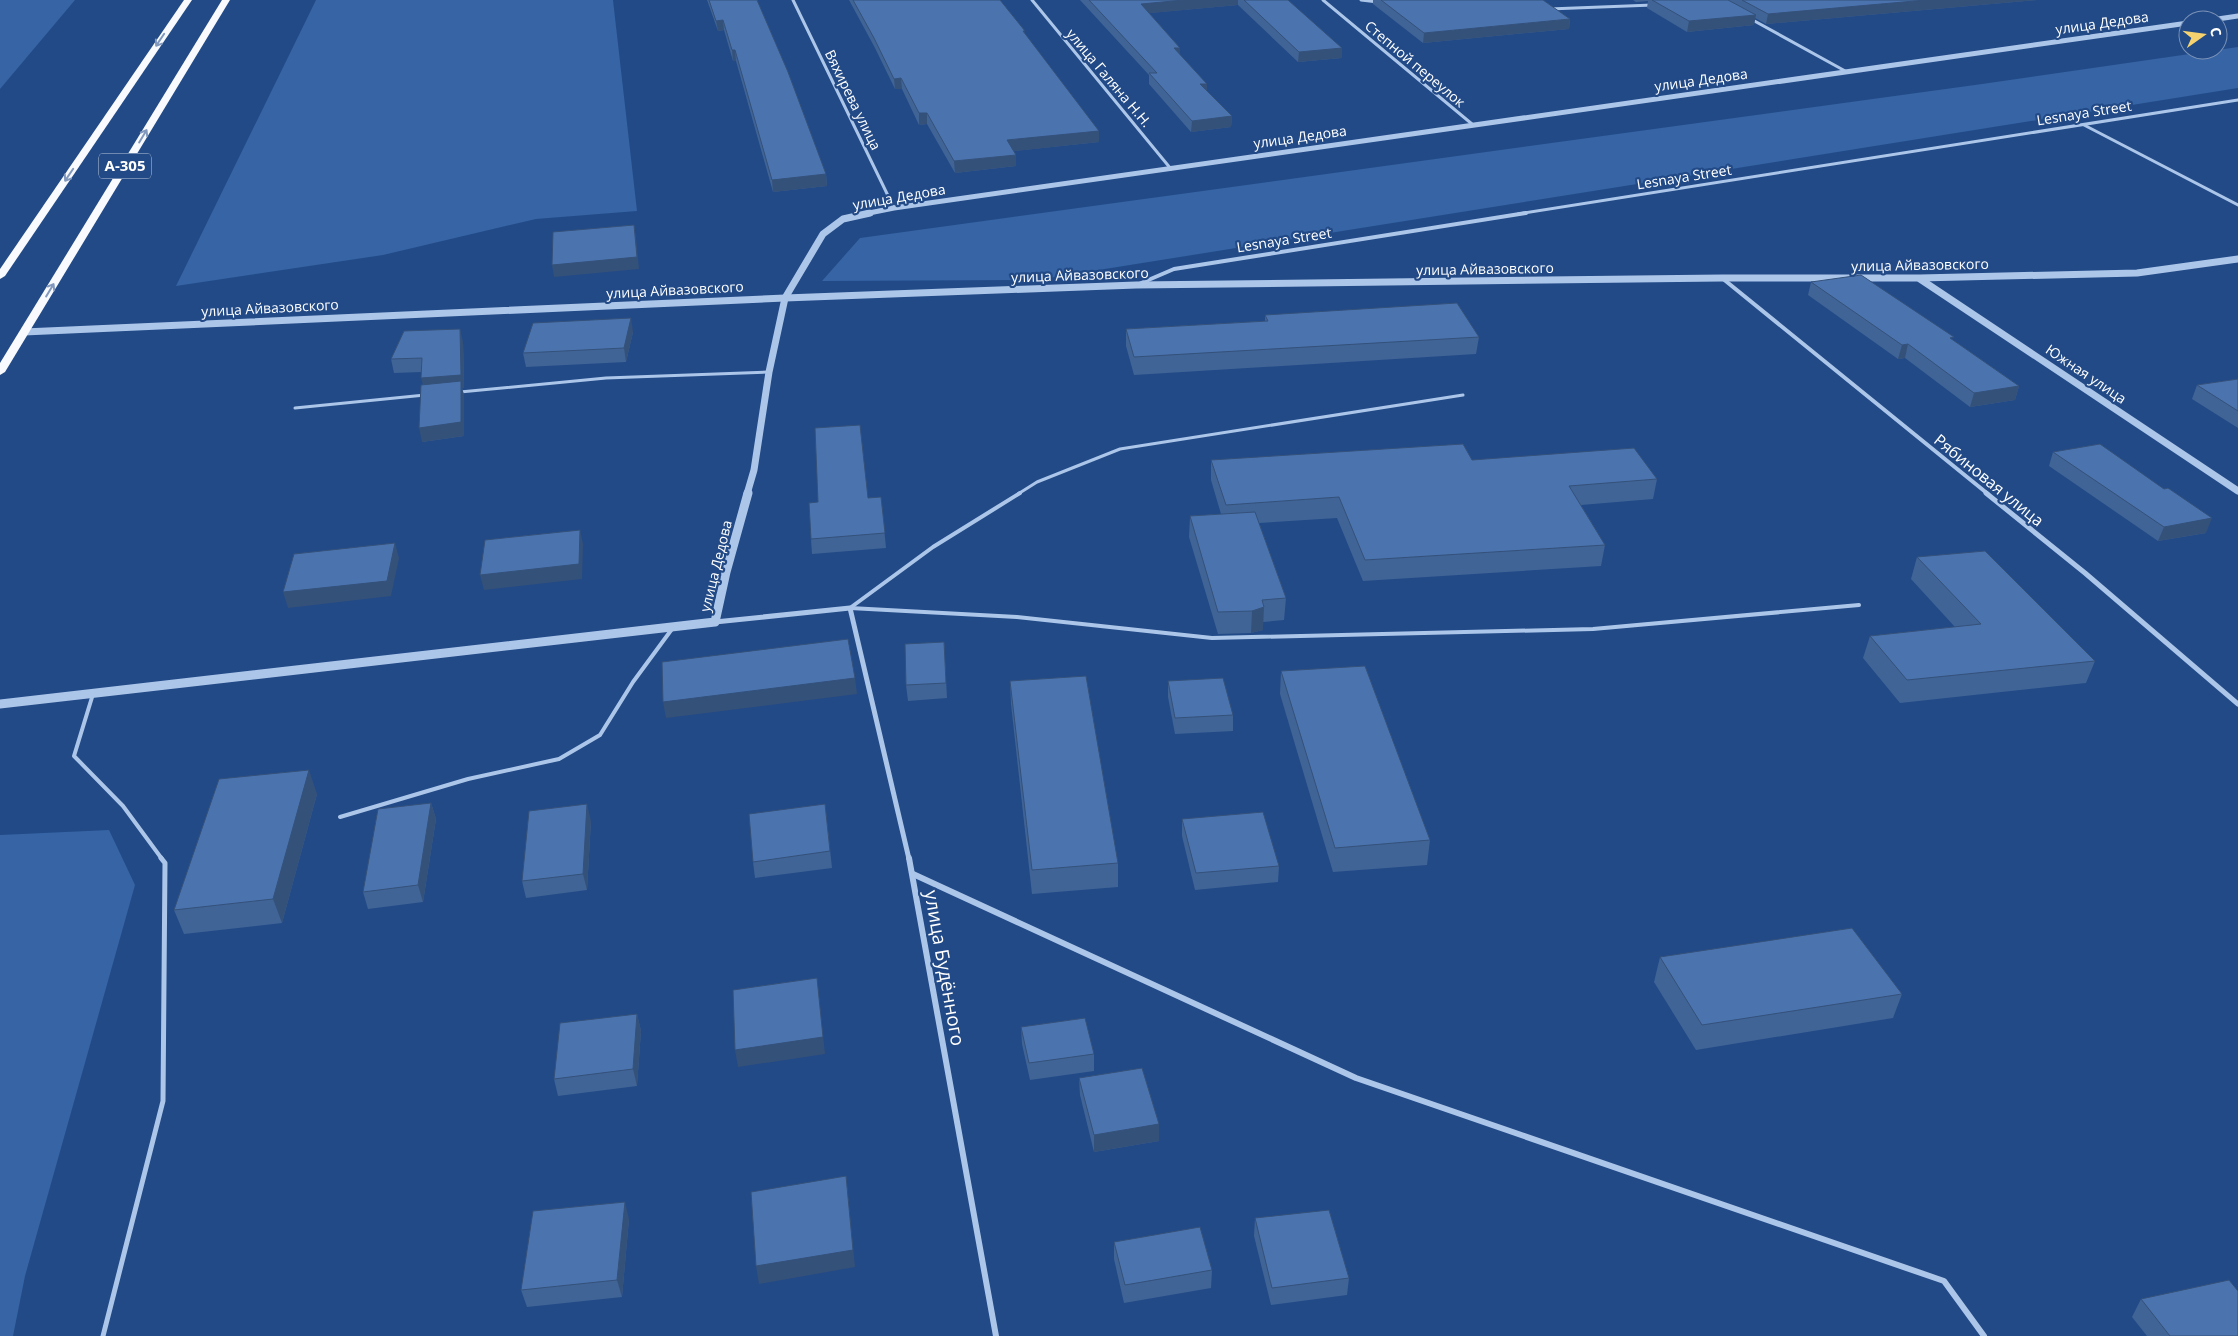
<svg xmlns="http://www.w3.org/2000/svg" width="2238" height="1336" viewBox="0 0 2238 1336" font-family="'Open Sans',sans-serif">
<rect width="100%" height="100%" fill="#224a87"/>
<g fill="#3664a4">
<path d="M 0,0 L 75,0 L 0,89 Z"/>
<path d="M 316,0 L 613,0 L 637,211 L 536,219 L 383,255 L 176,286 Z"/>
<path d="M 2238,47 L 2238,88 L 1036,280 L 822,281 L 860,238 L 1982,84 Z"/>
<path d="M 109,830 L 135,885 L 25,1276 L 13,1336 L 0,1336 L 0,835 Z"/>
</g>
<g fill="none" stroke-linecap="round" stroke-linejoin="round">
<g stroke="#acc6ea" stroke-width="3">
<path d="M 460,392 L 606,378 L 769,372"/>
<path d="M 295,408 L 425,395"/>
<path d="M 1018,494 L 1037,482 L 1120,449 L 1463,395"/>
</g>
<g stroke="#acc6ea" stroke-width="4">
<path d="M 850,608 L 1017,617 L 1212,638 L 1593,629 L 1859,605"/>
<path d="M 850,608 L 933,547 L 1020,493"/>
<path d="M 93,694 L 74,756 L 123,806 L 162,859"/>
<path d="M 340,817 L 468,779 L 559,759 L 600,735 L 633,682 L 672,629"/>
</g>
<path stroke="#acc6ea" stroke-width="5" d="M 103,1336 L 163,1101 L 165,863 L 161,858"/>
<g stroke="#acc6ea" stroke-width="3">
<path d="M 793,0 L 894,208"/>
<path d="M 1032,0 L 1171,169"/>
<path d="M 1323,0 L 1472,124"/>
<path d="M 1361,0 L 1378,2"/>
<path d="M 1549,9 L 1653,5"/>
<path d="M 1749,18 L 1847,72"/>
<path d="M 2084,125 L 2238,205"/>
<path d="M 1518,214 L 2238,100"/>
</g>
<g stroke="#acc6ea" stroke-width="4">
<path d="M 1722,278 L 1988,494"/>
<path d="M 1139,284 L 1174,269 L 1526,213"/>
</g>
<g stroke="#acc6ea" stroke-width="5">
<path d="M 1986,493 L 2085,573 L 2238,704"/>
<path d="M 715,622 L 850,608 L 909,859"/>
</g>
<g stroke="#acc6ea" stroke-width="6">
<path d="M 909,858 L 996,1336"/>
<path d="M 913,874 L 1356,1078 L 1944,1281 L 1984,1336"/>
</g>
<g stroke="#acc6ea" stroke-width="5">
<path d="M 2211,20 L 2238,16"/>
<path d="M 864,214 L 894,208 L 2188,23"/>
</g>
<g stroke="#acc6ea" stroke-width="7">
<path d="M 1920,279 L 2238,491"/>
<path d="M 24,332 L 785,298 L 1136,285 L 1722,278 L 1920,278 L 2137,273 L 2238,259"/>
<path d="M 747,494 L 754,470 L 769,372 L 785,298 L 823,234 L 843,219 L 870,213"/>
</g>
<path stroke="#acc6ea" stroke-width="9" d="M 0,704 L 715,622 L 726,572 L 748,493"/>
<g fill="#f8fafe" fill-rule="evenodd">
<path d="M 184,0 L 192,0 L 5,276 L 0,279 L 0,269 Z"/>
<path d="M 222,0 L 230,0 L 5,372 L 0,375 L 0,363 Z"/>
</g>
</g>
<g fill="#406496">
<path d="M 707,0 L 757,0 L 826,174 L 827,186 L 773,192 L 736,61 L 733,61 L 724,30 L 718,31 Z"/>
<path d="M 849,0 L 1000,0 L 1025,34 L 1099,142 L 1014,151 L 1016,166 L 955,173 L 927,124 L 919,125 L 902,89 L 895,89 L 875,48 Z"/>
<path d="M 1080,0 L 1288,0 L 1342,58 L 1298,62 L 1238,5 L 1149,13 L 1180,48 L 1180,55 L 1207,91 L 1232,116 L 1231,127 L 1191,132 L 1149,84 L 1149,75 Z"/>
<path d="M 1373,0 L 1532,0 L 1570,19 L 1569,29 L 1423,43 L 1373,4 Z"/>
<path d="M 1633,0 L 2037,0 L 1766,24 L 1755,18 L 1754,25 L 1687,32 L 1647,8 L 1648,1 L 1636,2 Z"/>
<path d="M 1811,282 L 1953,340 L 2019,386 L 2015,400 L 1970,407 L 1905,358 L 1898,359 L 1808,295 Z"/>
<path d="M 1265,315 L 1479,337 L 1476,354 L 1134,375 L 1126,346 L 1126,329 L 1265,321 Z"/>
<path d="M 633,332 L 626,362 L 526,367 L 523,353 Z"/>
<path d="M 463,342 L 464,388 L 462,388 L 464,395 L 464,436 L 422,442 L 423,385 L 422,372 L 394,373 L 391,359 Z"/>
<path d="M 2238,379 L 2238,428 L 2192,399 L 2197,385 Z"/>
<path d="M 2053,452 L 2206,533 L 2158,541 L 2049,466 Z"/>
<path d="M 1211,460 L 1472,460 L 1657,479 L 1653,499 L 1581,505 L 1605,545 L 1601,566 L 1363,581 L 1337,518 L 1259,523 L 1286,598 L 1284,620 L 1263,622 L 1263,630 L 1251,633 L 1218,634 L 1189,537 L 1190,516 L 1221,514 L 1211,480 Z"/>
<path d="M 881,497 L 886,548 L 812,554 L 811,539 L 868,498 Z"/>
<path d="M 1917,557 L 2095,661 L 2086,683 L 1900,703 L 1863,658 L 1870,636 L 1955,627 L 1911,579 Z"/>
<path d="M 944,642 L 947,698 L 908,701 L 906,685 Z"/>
<path d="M 1281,671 L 1430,840 L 1427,865 L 1333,872 L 1280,694 Z"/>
<path d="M 1010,681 L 1118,863 L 1118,887 L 1032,894 L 1011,704 Z"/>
<path d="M 1168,681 L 1233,715 L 1233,731 L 1175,734 L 1168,697 Z"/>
<path d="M 317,794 L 282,923 L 184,934 L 174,910 Z"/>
<path d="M 431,803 L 436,819 L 423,902 L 368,909 L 363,892 Z"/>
<path d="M 825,804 L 832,868 L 755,878 L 753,862 Z"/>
<path d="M 1182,819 L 1279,866 L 1278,882 L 1195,890 L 1182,836 Z"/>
<path d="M 591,821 L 587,890 L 526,898 L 522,881 Z"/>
<path d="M 1660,957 L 1902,994 L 1893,1018 L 1696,1050 L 1654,982 Z"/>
<path d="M 637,1014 L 641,1031 L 637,1086 L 558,1096 L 554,1079 Z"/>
<path d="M 1021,1027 L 1094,1054 L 1094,1071 L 1030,1080 L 1022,1044 Z"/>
<path d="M 1079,1078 L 1159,1141 L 1094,1152 L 1080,1095 Z"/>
<path d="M 1255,1218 L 1349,1278 L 1347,1295 L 1271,1305 L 1254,1236 Z"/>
<path d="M 629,1219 L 622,1297 L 527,1307 L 521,1290 Z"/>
<path d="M 1114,1242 L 1212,1270 L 1211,1288 L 1124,1303 L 1114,1259 Z"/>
<path d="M 2141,1299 L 2238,1336 L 2147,1336 L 2132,1317 Z"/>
</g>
<g fill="#34517a">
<path d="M 1184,0 L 1238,0 L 1238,5 L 1141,14 L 1141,4 Z"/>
<path d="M 1926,0 L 2037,0 L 1766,24 L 1768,14 Z"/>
<path d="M 1756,15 L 1754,25 L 1687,32 L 1689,21 Z"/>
<path d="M 1570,19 L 1569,29 L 1423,43 L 1424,33 Z"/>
<path d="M 723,20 L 724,30 L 718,31 L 716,21 Z"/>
<path d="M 1174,48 L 1180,48 L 1180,58 Z"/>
<path d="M 1342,48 L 1342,58 L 1298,62 L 1299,52 Z"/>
<path d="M 732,50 L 735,50 L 736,61 L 733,61 Z"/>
<path d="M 901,78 L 902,89 L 895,89 L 894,79 Z"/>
<path d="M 1200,84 L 1207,84 L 1207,94 Z"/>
<path d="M 919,113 L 927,113 L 927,124 L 919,125 Z"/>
<path d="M 1232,116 L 1231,127 L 1191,132 L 1192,121 Z"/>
<path d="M 1099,131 L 1099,142 L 1007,152 L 1007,140 Z"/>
<path d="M 1016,155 L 1016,166 L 955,173 L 954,161 Z"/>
<path d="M 826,174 L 827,186 L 773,192 L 772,180 Z"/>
<path d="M 634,225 L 636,237 L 639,269 L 554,277 L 552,265 Z"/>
<path d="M 631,318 L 633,332 L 626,362 L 624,348 Z"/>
<path d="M 460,329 L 463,342 L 464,388 L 462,388 L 464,395 L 464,436 L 422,442 L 419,428 L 425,392 L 421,378 Z"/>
<path d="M 1908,344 L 1905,358 L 1898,359 L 1902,345 Z"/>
<path d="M 2019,386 L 2015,400 L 1970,407 L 1974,393 Z"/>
<path d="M 2212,518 L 2206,533 L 2158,541 L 2164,527 Z"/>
<path d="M 580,530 L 583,544 L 582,579 L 484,590 L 480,575 Z"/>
<path d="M 395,543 L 399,558 L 391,596 L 288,608 L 283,592 Z"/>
<path d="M 1264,607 L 1263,630 L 1251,633 L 1252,611 Z"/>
<path d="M 855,678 L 857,694 L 666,718 L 663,702 Z"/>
<path d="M 309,770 L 317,794 L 282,923 L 273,899 Z"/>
<path d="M 431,803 L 436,819 L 423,902 L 418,885 Z"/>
<path d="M 587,804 L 591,821 L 587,890 L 583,874 Z"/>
<path d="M 817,978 L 825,1054 L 738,1067 L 735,1050 Z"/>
<path d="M 637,1014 L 641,1031 L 637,1086 L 633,1069 Z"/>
<path d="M 1159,1124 L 1159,1141 L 1094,1152 L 1094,1135 Z"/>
<path d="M 846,1176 L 855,1267 L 759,1284 L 756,1266 Z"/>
<path d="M 625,1202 L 629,1219 L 622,1297 L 617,1280 Z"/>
</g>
<g fill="#4b74af" stroke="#34517a">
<path d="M 709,0 L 757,0 L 788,72 L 826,174 L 772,180 L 735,50 L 732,50 L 723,20 L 716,21 Z"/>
<path d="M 853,0 L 1000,0 L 1025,31 L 1023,31 L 1099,131 L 1007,140 L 1016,155 L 954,161 L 927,113 L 919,113 L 901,78 L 894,79 L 874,38 Z"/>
<path d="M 1089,0 L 1184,0 L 1141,4 L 1180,48 L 1174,48 L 1207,84 L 1200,84 L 1232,116 L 1192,121 L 1149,73 L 1157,73 Z"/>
<path d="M 1244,0 L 1288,0 L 1342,48 L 1299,52 Z"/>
<path d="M 1381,0 L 1543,0 L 1570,19 L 1424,33 Z"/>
<path d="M 1652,0 L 1728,0 L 1756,15 L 1689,21 Z"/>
<path d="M 1742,0 L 1926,0 L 1768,14 Z"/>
<path d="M 634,225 L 637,257 L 552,265 L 553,232 Z"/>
<path d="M 1861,275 L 1954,337 L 1950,338 L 2019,386 L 1974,393 L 1908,344 L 1902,345 L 1811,282 Z"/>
<path d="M 1457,303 L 1479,337 L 1134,357 L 1126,329 L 1268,321 L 1265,315 Z"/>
<path d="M 631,318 L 624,348 L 523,353 L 533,323 Z"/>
<path d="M 460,329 L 461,375 L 421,378 L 422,358 L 391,359 L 404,331 Z"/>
<path d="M 2238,379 L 2238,411 L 2197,385 Z"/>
<path d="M 461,381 L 461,422 L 419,428 L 421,385 Z"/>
<path d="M 860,425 L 868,498 L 881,497 L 885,533 L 811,539 L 809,503 L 818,502 L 815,428 Z"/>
<path d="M 1463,444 L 1472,460 L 1634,448 L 1657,479 L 1569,486 L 1605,545 L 1365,560 L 1339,497 L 1226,505 L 1211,460 Z"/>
<path d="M 2100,444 L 2164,489 L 2168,488 L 2212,518 L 2164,527 L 2053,452 Z"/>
<path d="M 1255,512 L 1286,598 L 1262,600 L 1264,607 L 1252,611 L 1218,612 L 1190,516 Z"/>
<path d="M 580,530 L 579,564 L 480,575 L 485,540 Z"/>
<path d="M 395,543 L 387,581 L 283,592 L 294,554 Z"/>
<path d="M 1985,551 L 2095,661 L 1907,680 L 1870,636 L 1981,624 L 1917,557 Z"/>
<path d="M 848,639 L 855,678 L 663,702 L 662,662 Z"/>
<path d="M 944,642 L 946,683 L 906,685 L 905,644 Z"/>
<path d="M 1365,666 L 1430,840 L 1335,848 L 1281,671 Z"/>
<path d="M 1086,676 L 1118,863 L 1032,870 L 1010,681 Z"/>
<path d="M 1223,678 L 1233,715 L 1175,718 L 1168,681 Z"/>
<path d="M 309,770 L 273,899 L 174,910 L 219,779 Z"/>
<path d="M 431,803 L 418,885 L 363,892 L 378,809 Z"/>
<path d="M 587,804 L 583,874 L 522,881 L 529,811 Z"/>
<path d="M 825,804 L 830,851 L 753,862 L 749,814 Z"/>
<path d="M 1263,812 L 1279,866 L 1196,873 L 1182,819 Z"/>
<path d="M 1852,928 L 1902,994 L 1702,1025 L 1660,957 Z"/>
<path d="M 817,978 L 823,1037 L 735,1050 L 733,990 Z"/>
<path d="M 637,1014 L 633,1069 L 554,1079 L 560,1023 Z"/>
<path d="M 1085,1018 L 1094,1054 L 1029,1063 L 1021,1027 Z"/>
<path d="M 1142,1068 L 1159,1124 L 1094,1135 L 1079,1078 Z"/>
<path d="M 846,1176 L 853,1250 L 756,1266 L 751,1192 Z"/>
<path d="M 625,1202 L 617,1280 L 521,1290 L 533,1211 Z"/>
<path d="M 1329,1210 L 1349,1278 L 1272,1288 L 1255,1218 Z"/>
<path d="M 1200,1227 L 1212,1270 L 1125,1285 L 1114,1242 Z"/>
<path d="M 2229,1280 L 2238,1291 L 2238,1336 L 2170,1336 L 2141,1299 Z"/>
</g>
<defs><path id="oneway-shaft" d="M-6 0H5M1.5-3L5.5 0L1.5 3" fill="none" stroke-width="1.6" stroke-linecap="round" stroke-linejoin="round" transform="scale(1.25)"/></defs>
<g stroke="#8299bd">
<use href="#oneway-shaft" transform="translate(160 40) rotate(124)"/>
<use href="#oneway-shaft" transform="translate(143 136) rotate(-59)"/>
<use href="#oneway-shaft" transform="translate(69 175) rotate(124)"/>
<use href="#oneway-shaft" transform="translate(50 290) rotate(-59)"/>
</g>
<g text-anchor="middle" stroke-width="4.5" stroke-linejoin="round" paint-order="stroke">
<g font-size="14" fill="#fff" stroke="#224a87">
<text transform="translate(2102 23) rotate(-8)" y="5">улица Дедова</text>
<text transform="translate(1415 64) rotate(40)" y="5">Степной переулок</text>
<text transform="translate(1109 78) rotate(50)" y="5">улица Галяна Н.Н.</text>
<text transform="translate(1701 80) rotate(-8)" y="5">улица Дедова</text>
<text transform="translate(853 100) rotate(64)" y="5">Вяхирева улица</text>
<text transform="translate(2084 113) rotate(-9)" y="5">Lesnaya Street</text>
<text transform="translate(1300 137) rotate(-8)" y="5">улица Дедова</text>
<text transform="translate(1684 177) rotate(-9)" y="5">Lesnaya Street</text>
<text transform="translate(899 197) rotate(-10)" y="5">улица Дедова</text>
<text transform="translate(1284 240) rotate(-9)" y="5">Lesnaya Street</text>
<text transform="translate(1920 265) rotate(-1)" y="5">улица Айвазовского</text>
<text transform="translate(1485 269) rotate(-1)" y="5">улица Айвазовского</text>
<text transform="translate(1080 275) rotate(-2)" y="5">улица Айвазовского</text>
<text transform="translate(675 290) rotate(-3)" y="5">улица Айвазовского</text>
<text transform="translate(270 308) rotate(-3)" y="5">улица Айвазовского</text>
<text transform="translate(2086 374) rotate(34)" y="5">Южная улица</text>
<text transform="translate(716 566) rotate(-76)" y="5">улица Дедова</text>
</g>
<rect fill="#224a87" stroke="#bdc9db" stroke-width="1" x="99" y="153.5" width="52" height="25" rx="4"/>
<g font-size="15" font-weight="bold" fill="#fff">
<text x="125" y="171">А-305</text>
</g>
<g font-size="16" fill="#fff" stroke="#224a87">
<text transform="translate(1989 480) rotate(39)" y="6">Рябиновая улица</text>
</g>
<g font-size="19" fill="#fff" stroke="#224a87">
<text transform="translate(945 968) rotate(80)" y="7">улица Будённого</text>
</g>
</g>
<g transform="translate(2203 35) rotate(76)"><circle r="24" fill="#224a87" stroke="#7a92b7"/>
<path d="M0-4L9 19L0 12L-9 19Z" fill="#f6d36e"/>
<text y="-8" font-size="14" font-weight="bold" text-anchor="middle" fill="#ffffff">С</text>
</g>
</svg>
